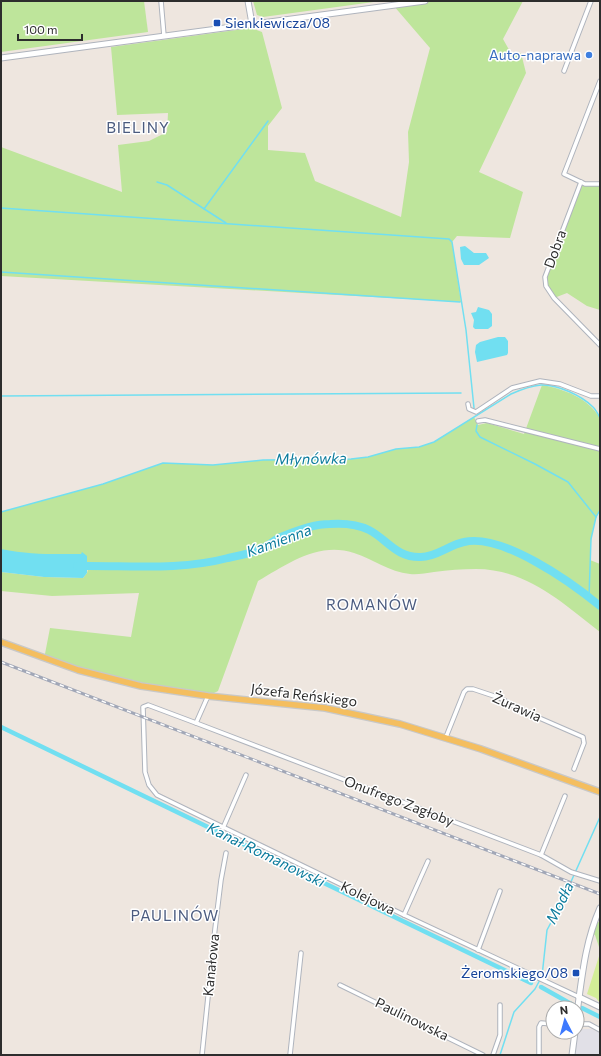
<svg xmlns="http://www.w3.org/2000/svg" width="601" height="1056" viewBox="0 0 601 1056" font-family="Commissioner,sans-serif">
<rect width="100%" height="100%" fill="#eee6df"/>
<path fill="#e1e0e7" d="M 578,1029 L 591,1029 L 600,1033 L 600,1055 L 575,1055 Z"/>
<g fill="#bee59b">
<path d="M 1,1 L 144,1 L 148,32 L 1,52 Z"/>
<path d="M 253,1 L 381,1 L 263,17 L 257,15 Z"/>
<path d="M 425,1 L 523,1 L 503,39 L 512,55 L 521,53 L 526,73 L 479,172 L 523,192 L 510,238 L 457,236 L 452,242 L 461,302 L 1,276 L 1,147 L 122,192 L 118,145 L 149,141 L 167,132 L 168,113 L 117,115 L 111,47 L 251,28 L 262,32 L 282,108 L 268,126 L 268,150 L 305,153 L 315,181 L 401,217 L 409,162 L 408,132 L 430,48 L 393,5 Z"/>
<path d="M 581,182 L 600,184 L 600,310 L 587,306 L 567,293 L 554,298 L 548,290 L 546,273 Z"/>
<path d="M 542,385 C 564,389 588,398 600,418 L 600,510 C 591,525 591,543 590,560 L 600,564 L 600,632 C 563,603 526,569 476,569 C 462,569 448,570 434,572 C 426,573 417,575 410,574 C 389,572 373,559 354,553 C 319,541 287,564 258,581 L 218,691 L 208,696 L 160,690 L 44,659 L 50,628 L 131,637 L 139,593 L 52,596 L 1,591 L 1,572 L 44,577 L 83,578 L 87,573 L 89,566 L 35,567 L 1,559 L 1,512 L 103,484 L 163,463 L 213,465 L 263,460 L 351,459 L 368,457 L 396,449 L 419,447 L 434,442 L 474,417 L 478,425 L 487,423 L 524,434 Z"/>
<path d="M 600,921 L 600,950 L 595,935 L 593,934 L 596,924 Z"/>
</g>
<path fill="#d3ed97" d="M 600,953 L 600,1003 L 596,998 L 587,994 Z"/>
<g fill="#71dff1">
<path d="M 465,246 L 474,253 L 486,253 L 489,258 L 479,265 L 464,265 L 461,259 L 460,247 Z"/>
<path d="M 478,307 L 489,310 L 492,314 L 492,326 L 488,329 L 475,329 L 473,327 L 474,320 L 471,313 L 476,312 Z"/>
<path d="M 498,337 L 505,337 L 508,341 L 508,353 L 507,355 L 477,362 L 475,352 L 476,345 L 480,342 Z"/>
<path d="M 1,549 C 31,555 51,554 81,554 L 82,552 L 87,556 L 87,573 L 83,578 L 44,577 L 1,572 Z"/>
</g>
<g fill="none" stroke-linecap="round" stroke-linejoin="round">
<g stroke="#71dff1" stroke-width="1.5">
<path d="M 157,182 L 167,185 L 226,223"/>
<path d="M 1,208 L 449,239 L 452,242 L 466,330 L 474,408"/>
<path d="M 204,209 L 268,121"/>
<path d="M 1,272 L 460,302"/>
<path d="M 1,396 L 461,393"/>
<path d="M 477,425 L 476,431 L 480,437 L 535,464 L 568,482 L 596,517 L 600,510"/>
<path d="M 1,512 L 103,484 L 163,463 L 213,465 L 263,460 L 351,459 L 368,457 L 396,449 L 419,447 L 434,442 L 511,394 C 520,390 531,386 541,385 C 557,384 582,396 593,407 C 596,410 598,414 600,418"/>
<path d="M 589,597 L 591,539 L 596,517"/>
<path d="M 500,1055 L 514,1012 L 535,989 L 542,976 L 547,930 L 561,904 L 600,817"/>
</g>
<g stroke="#71dff1" stroke-width="4.5">
<path d="M 1,727 L 531,983"/>
<path d="M 541,987 L 573,1005"/>
<path d="M 582,1008 L 600,1017"/>
</g>
<path stroke="#71dff1" stroke-width="8" d="M 77,566 C 126,565 179,571 228,558 C 239,556 252,553 263,548 C 269,545 274,540 281,537 C 295,531 314,524 330,524 C 344,523 357,524 369,530 C 387,539 396,558 421,557 C 436,557 449,545 464,542 C 502,533 571,582 600,606"/>
<g stroke="#afb4bd" stroke-width="5.5">
<g id="street">
<path d="M 161,1 L 164,36"/>
<path d="M 564,71 L 591,1"/>
<path d="M 600,81 L 564,174 L 585,184 L 600,184"/>
<path d="M 581,182 L 545,277 L 546,286 L 554,298 L 600,345"/>
<path d="M 468,404 L 469,409 L 476,412 L 512,388 L 540,381 L 560,384 L 591,396 L 600,396"/>
<path d="M 478,421 L 485,420 L 600,449"/>
<path d="M 208,696 L 196,723 L 148,705 L 143,707 L 145,772 L 149,785 L 157,795 L 404,915 L 579,997"/>
<path d="M 196,723 L 541,855 L 571,872 L 600,881"/>
<path d="M 446,737 L 464,692 L 467,689 L 473,689 L 500,698 L 521,710 L 583,737 L 584,743 L 574,769"/>
<path d="M 223,828 L 246,775"/>
<path d="M 541,855 L 565,796"/>
<path d="M 404,915 L 428,861"/>
<path d="M 478,950 L 500,891"/>
<path d="M 340,985 L 483,1055"/>
<path d="M 577,1024 L 589,1024 L 600,1030"/>
<path d="M 202,1055 L 215,929 L 221,880 L 226,853"/>
<path d="M 290,1055 L 301,953"/>
<path d="M 493,1055 L 500,1035 L 500,1005"/>
<path d="M 539,1055 L 539,1027 L 541,1023 L 553,1024"/>
</g>
</g>
<g stroke="#afb4bd" stroke-width="7">
<g id="secondary">
<path d="M 248,1 L 252,24"/>
<path d="M 1,58 L 425,1"/>
<path d="M 579,997 L 600,1007"/>
<path d="M 577,1013 C 582,977 585,942 600,908"/>
<path d="M 572,1055 L 575,1032"/>
</g>
</g>
<g stroke="#c8c8c8" stroke-width="8">
<path id="primary" d="M 1,642 L 78,670 L 141,686 L 208,696 L 325,708 L 400,724 L 481,749 L 600,792"/>
</g>
<use href="#street" stroke="#fff" stroke-width="3.5"/>
<use href="#secondary" stroke="#fff" stroke-width="5"/>
<use href="#primary" stroke="#f4be5f" stroke-width="5.5"/>
<g stroke="#a1a7b7" stroke-width="3">
<path id="rail" d="M 1,662 L 600,894"/>
</g>
<use href="#rail" stroke="#fff" stroke-width="1.5" stroke-dasharray="4.5" stroke-linecap="butt"/>
</g>
<g fill="#1a4fb4" stroke="#fff" stroke-width="1.5">
<rect x="213" y="19" width="8" height="8" rx="2"/>
<rect x="572" y="969" width="8" height="8" rx="2"/>
</g>
<circle fill="#3f7fe0" stroke="#fff" stroke-width="1.5" cx="589" cy="55" r="4"/>
<g text-anchor="middle" stroke-width="3" stroke-linejoin="round" paint-order="stroke">
<g font-size="14" fill="#164399" stroke="#fff" text-anchor="start">
<text x="225" y="28">Sienkiewicza/08</text>
<text x="568" y="978" text-anchor="end">Żeromskiego/08</text>
</g>
<g font-size="14" fill="#366cbe" stroke="#fff" text-anchor="end">
<text x="581" y="60">Auto-naprawa</text>
</g>
<g font-size="14" fill="#2d2d2d" stroke="#fff">
<text transform="translate(555 249) rotate(-70)" y="5">Dobra</text>
<text transform="translate(304 695) rotate(7)" y="5">Józefa Reńskiego</text>
<text transform="translate(517 707) rotate(24)" y="5">Żurawia</text>
<text transform="translate(399 801) rotate(21)" y="5">Onufrego Zagłoby</text>
<text transform="translate(368 898) rotate(26)" y="5">Kolejowa</text>
<text transform="translate(211 965) rotate(-84)" y="5">Kanałowa</text>
<text transform="translate(412 1019) rotate(26)" y="5">Paulinowska</text>
</g>
<g font-size="15" letter-spacing="1" fill="#4b5b7f" stroke="#fff">
<text x="138" y="133">BIELINY</text>
<text x="372" y="610">ROMANÓW</text>
<text x="175" y="921">PAULINÓW</text>
</g>
<g font-size="15" font-style="italic" fill="#0b7b9c" stroke="#fff">
<text transform="translate(311 459) rotate(-1)" y="5">Młynówka</text>
<text transform="translate(279 541) rotate(-20)" y="5">Kamienna</text>
<text transform="translate(266 855) rotate(26)" y="5">Kanał Romanowski</text>
<text transform="translate(560 903) rotate(-64)" y="5">Modła</text>
</g>
</g>
<rect width="601" height="1056" fill="none" stroke="#2d2d2d" stroke-width="4"/>
<g transform="translate(565 1020) rotate(354)"><circle r="19" fill="#ffffff" stroke="#ababab"/>
<path d="M0-3L7 15L0 10L-7 15Z" fill="#3d79fe"/>
<text y="-6" font-size="11" font-weight="bold" text-anchor="middle" fill="#2d2d2d">N</text>
</g>
<path d="M18 34v6h64v-6" fill="none" stroke="#2d2d2d" stroke-width="2"/>
<text x="24" y="34" font-size="12" fill="#2d2d2d" stroke="#ffffff" stroke-width="3" paint-order="stroke">100 m</text>
</svg>
